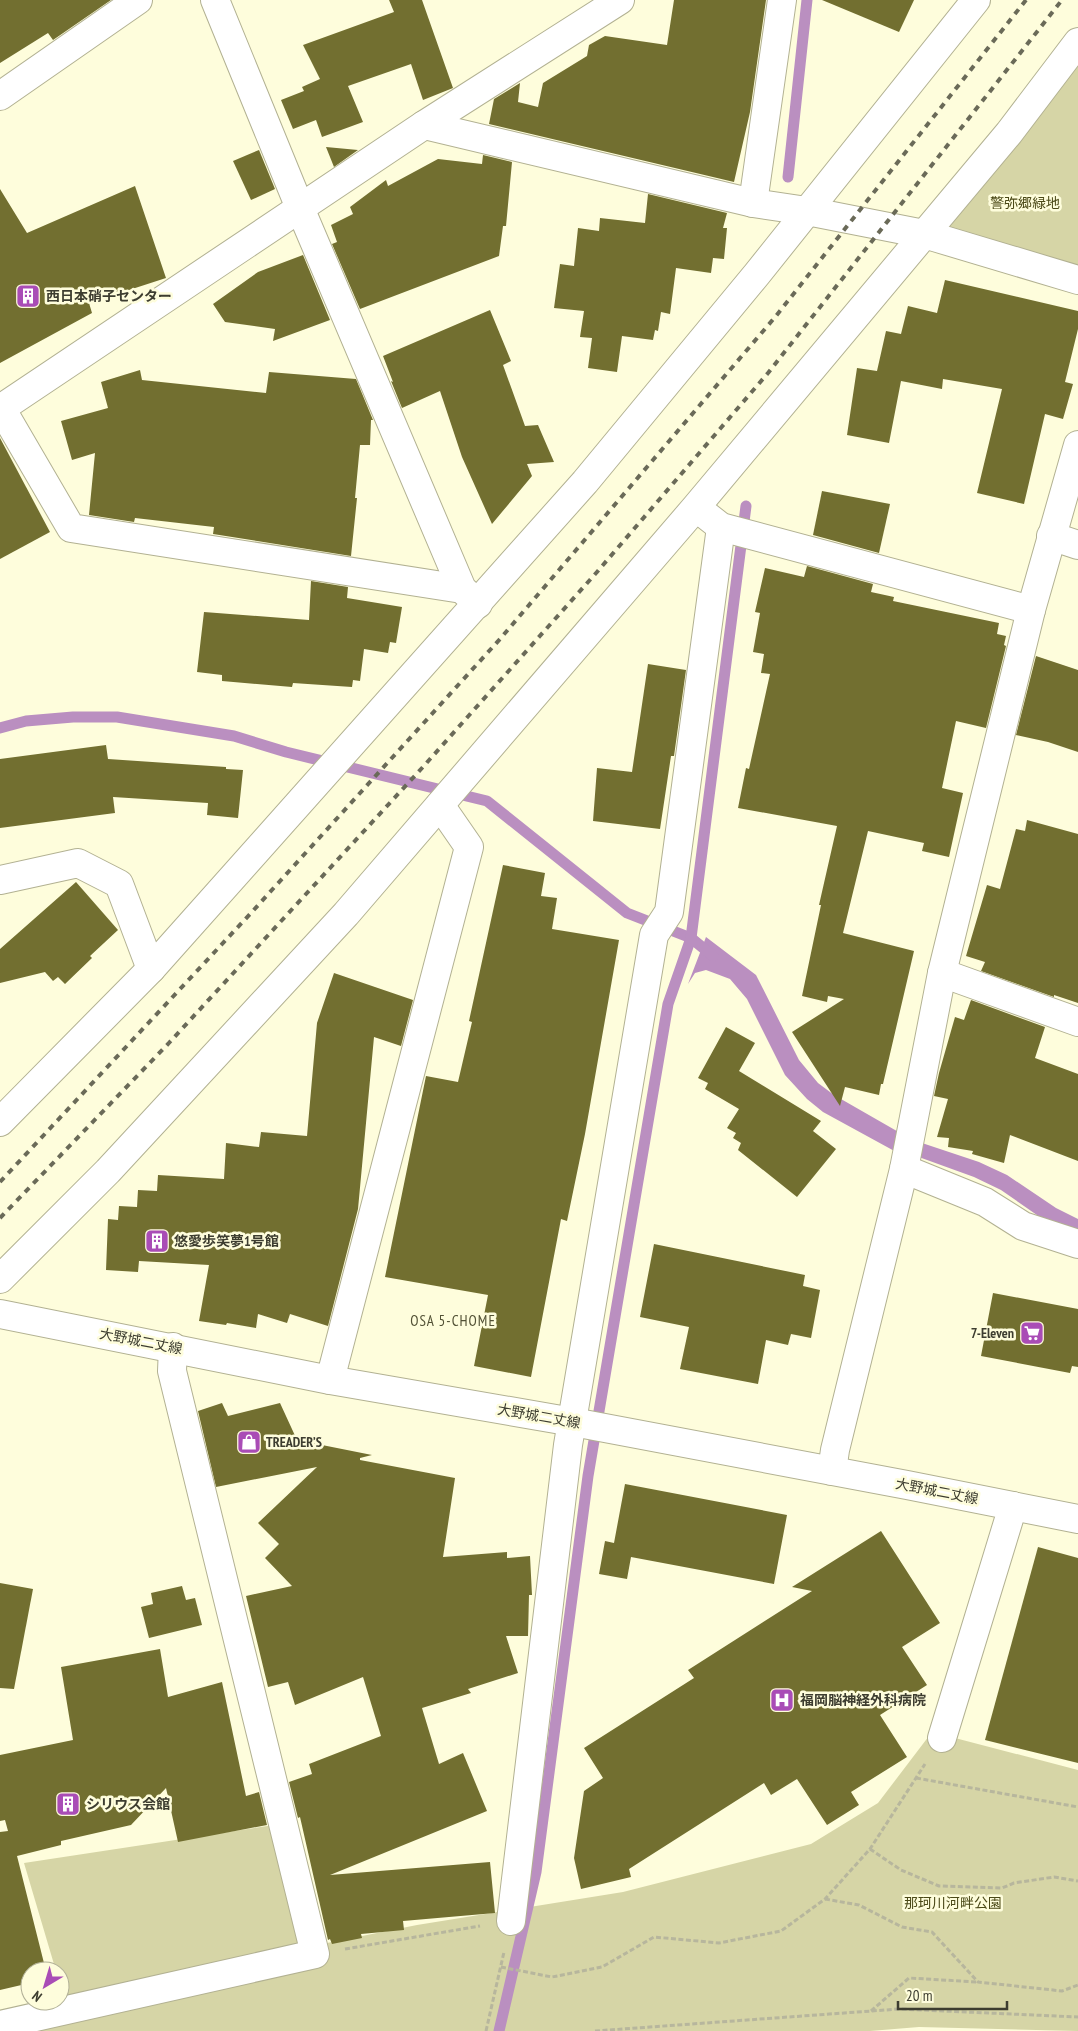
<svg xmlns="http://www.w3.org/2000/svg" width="1078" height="2031" viewBox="0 0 1078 2031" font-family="'PT Sans Narrow','Noto Sans JP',sans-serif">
<rect width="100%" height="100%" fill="#fefddc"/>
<g fill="#d6d5a6">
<path d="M 1078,51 L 1078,275 L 933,231 Z"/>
<path d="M 932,1732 L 1078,1770 L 1078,2031 L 919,2027 L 870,2031 L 0,2031 L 65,2003 L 60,1985 L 60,1971 L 56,1971 L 24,1863 L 274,1825 L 302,1948 L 417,1925 L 623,1892 L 811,1844 L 878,1803 Z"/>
</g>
<path fill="#ba8fc0" d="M 706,937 L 756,975 L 799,1060 L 818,1083 L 834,1095 L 902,1134 L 922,1143 L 979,1162 L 1007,1175 L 1056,1208 L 1078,1219 L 1078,1236 L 1047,1222 L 1001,1190 L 974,1177 L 916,1156 L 898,1153 L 823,1112 L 807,1099 L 785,1075 L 747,999 L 730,979 L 706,970 L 695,973 L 688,984 Z"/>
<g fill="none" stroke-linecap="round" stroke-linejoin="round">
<g stroke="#ba8fc0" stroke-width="11">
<path d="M 788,177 L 807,0"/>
<path d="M 0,728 L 26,721 L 73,717 L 117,717 L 234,736 L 286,752 L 487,801 L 627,913 L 691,938 L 713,956"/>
<path d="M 499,2031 L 536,1872 L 588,1476 L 668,1004 L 691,938 L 746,506"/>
</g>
</g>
<g fill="#726f30">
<path d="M 0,0 L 111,0 L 53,40 L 48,33 L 0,63 Z"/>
<path d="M 389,0 L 422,0 L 453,88 L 423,100 L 411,64 L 348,86 L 363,122 L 322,137 L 316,120 L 293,129 L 281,100 L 304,91 L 302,87 L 320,79 L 303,45 L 394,12 Z"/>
<path d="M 674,0 L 766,0 L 750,112 L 734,182 L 489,124 L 494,99 L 520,83 L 518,102 L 538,107 L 543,83 L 587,56 L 589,45 L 605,36 L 667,45 Z"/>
<path d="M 822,0 L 914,0 L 899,32 Z"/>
<path d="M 326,147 L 358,150 L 334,167 Z"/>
<path d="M 259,150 L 275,189 L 251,200 L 233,161 Z"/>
<path d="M 483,155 L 512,162 L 506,226 L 503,226 L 499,256 L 360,309 L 332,244 L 337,242 L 331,225 L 353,214 L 350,207 L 386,180 L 388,186 L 438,159 L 482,164 Z"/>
<path d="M 135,186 L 166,278 L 89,303 L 92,313 L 0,363 L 0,189 L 27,233 Z"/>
<path d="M 648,194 L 727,213 L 723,228 L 727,228 L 724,259 L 713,258 L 711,273 L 676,268 L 670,314 L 661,312 L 658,331 L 655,330 L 653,340 L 622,336 L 617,372 L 588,368 L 592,338 L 580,337 L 584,311 L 554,308 L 560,264 L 574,266 L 578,228 L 599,231 L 600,218 L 645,223 Z"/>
<path d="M 303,255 L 330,320 L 273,341 L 275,329 L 225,322 L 213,304 L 258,272 Z"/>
<path d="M 945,280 L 1078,311 L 1078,329 L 1065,382 L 1073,384 L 1063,419 L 1045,414 L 1024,504 L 977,493 L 1002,389 L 943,379 L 942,389 L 901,381 L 889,443 L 847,435 L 857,368 L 877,371 L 886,331 L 901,334 L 908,306 L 937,313 Z"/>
<path d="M 490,310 L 511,361 L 503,365 L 525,426 L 538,425 L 554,462 L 527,464 L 532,476 L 492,524 L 462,457 L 440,391 L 402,408 L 391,381 L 393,382 L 383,356 Z"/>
<path d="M 140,370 L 142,380 L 266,393 L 269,372 L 356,379 L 373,420 L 371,420 L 370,445 L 360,445 L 355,498 L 357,498 L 351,556 L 213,534 L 214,527 L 135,518 L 134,522 L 89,515 L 95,453 L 72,460 L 61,421 L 108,408 L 101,382 Z"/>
<path d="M 0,438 L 50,532 L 0,559 Z"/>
<path d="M 822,491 L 890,504 L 879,553 L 813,535 Z"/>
<path d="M 807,566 L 873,584 L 871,592 L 894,597 L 893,601 L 999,623 L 997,634 L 1006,636 L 1004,645 L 1006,646 L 986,728 L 956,721 L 942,788 L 963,793 L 949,857 L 922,851 L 924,843 L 868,831 L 843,933 L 914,951 L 883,1084 L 881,1084 L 879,1095 L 845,1087 L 840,1106 L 792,1032 L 844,999 L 828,996 L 827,1002 L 802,996 L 821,905 L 819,905 L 837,826 L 738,808 L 746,768 L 749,769 L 770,674 L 761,673 L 764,654 L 753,652 L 760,613 L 755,612 L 765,568 L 804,577 Z"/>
<path d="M 311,581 L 348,587 L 347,598 L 402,607 L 396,643 L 390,642 L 388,653 L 364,649 L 360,681 L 353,680 L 352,687 L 293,683 L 292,687 L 222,681 L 222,675 L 197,672 L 204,612 L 309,620 Z"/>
<path d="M 1036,656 L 1078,670 L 1078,752 L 1048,742 L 1016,735 Z"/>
<path d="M 648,664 L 686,670 L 674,756 L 671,756 L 660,829 L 593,821 L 597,768 L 632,772 Z"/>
<path d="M 106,745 L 108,759 L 226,767 L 226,769 L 243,770 L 238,818 L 207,815 L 208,803 L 113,797 L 115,813 L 0,828 L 0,759 Z"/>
<path d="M 1027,820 L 1078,834 L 1078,1003 L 1054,995 L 1054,997 L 981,971 L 985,962 L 966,956 L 987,885 L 1000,889 L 1016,829 L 1025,831 Z"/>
<path d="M 503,865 L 545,873 L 541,896 L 557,898 L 552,929 L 619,940 L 585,1134 L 567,1221 L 561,1219 L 531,1377 L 474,1366 L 488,1295 L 385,1277 L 426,1076 L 458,1082 L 472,1022 L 469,1021 Z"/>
<path d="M 76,882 L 118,930 L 90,956 L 92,958 L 65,984 L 58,977 L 53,981 L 45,972 L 0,983 L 0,949 Z"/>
<path d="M 334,973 L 413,1000 L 401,1046 L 374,1037 L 358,1209 L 328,1326 L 290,1314 L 287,1323 L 258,1314 L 256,1328 L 227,1323 L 226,1325 L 199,1321 L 209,1265 L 139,1261 L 138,1272 L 106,1270 L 108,1219 L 118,1220 L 119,1206 L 137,1207 L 138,1190 L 157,1191 L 158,1175 L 224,1179 L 226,1143 L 259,1147 L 261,1132 L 307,1136 L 317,1023 Z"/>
<path d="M 971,1000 L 1045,1027 L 1035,1058 L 1078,1074 L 1078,1161 L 1010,1135 L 1004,1163 L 972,1154 L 973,1151 L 948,1147 L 949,1138 L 937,1137 L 948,1099 L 934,1096 L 939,1073 L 955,1017 L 964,1020 Z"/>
<path d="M 726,1027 L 755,1043 L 739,1071 L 821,1121 L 813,1131 L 836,1149 L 797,1197 L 738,1150 L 741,1143 L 733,1138 L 736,1133 L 727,1128 L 739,1109 L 705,1089 L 708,1083 L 698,1078 Z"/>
<path d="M 654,1244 L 805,1275 L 803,1286 L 820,1290 L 811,1338 L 791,1334 L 788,1345 L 766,1340 L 758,1384 L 680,1369 L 689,1327 L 640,1317 Z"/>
<path d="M 993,1293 L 1078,1309 L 1078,1367 L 1072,1366 L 1070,1373 L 981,1356 Z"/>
<path d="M 222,1403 L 228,1416 L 280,1403 L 297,1440 L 372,1455 L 360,1458 L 360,1460 L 455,1478 L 443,1557 L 507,1552 L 507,1558 L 530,1556 L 532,1595 L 529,1595 L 528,1636 L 506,1636 L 518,1673 L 468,1689 L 471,1693 L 422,1708 L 439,1764 L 463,1753 L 487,1811 L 330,1875 L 490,1862 L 495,1913 L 403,1921 L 404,1930 L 361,1934 L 362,1938 L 332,1944 L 330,1939 L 328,1940 L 300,1817 L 298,1818 L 289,1782 L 312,1774 L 309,1764 L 381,1736 L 363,1677 L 295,1705 L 288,1682 L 268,1687 L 246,1596 L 292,1586 L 265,1558 L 279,1544 L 258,1523 L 317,1467 L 216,1487 L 198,1411 Z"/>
<path d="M 625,1484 L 787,1515 L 774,1584 L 631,1557 L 627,1579 L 599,1574 L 605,1541 L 614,1543 Z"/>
<path d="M 881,1531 L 940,1623 L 902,1647 L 927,1685 L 880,1715 L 907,1757 L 851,1792 L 859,1805 L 827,1825 L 797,1779 L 771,1795 L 764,1783 L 629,1869 L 631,1877 L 581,1889 L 574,1858 L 584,1791 L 603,1778 L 584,1748 L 694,1678 L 688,1670 L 812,1591 L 792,1587 Z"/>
<path d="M 1038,1547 L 1078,1558 L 1078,1763 L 985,1740 Z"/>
<path d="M 0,1583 L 33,1589 L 14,1689 L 0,1688 Z"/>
<path d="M 182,1586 L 186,1600 L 195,1598 L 202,1625 L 149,1638 L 141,1607 L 153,1604 L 151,1593 Z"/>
<path d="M 160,1649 L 168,1697 L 222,1682 L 246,1796 L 259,1792 L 267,1825 L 178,1842 L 166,1788 L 131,1825 L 61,1841 L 61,1845 L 17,1856 L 46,1971 L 30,1971 L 30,1983 L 0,1990 L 0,1832 L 8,1831 L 5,1820 L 0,1821 L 0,1755 L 73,1740 L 61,1667 Z"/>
</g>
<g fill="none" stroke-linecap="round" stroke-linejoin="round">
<g stroke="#b2b192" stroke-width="30">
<g id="minor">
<path d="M 215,0 L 300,208 L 462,589 L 478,604"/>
<path d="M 0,96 L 138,0"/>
<path d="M 424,125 L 753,203 L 807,211 L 924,234 L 1078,280"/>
<path d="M 753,203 L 782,0"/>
<path d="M 1,408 L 71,528 L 462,589"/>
<path d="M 0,409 L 424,125 L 620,0"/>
<path d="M 707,516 L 721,527 L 1031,610"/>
<path d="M 1051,536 L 1078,545"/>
<path d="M 0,880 L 78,863 L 119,884 L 151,969"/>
<path d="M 942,973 L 1078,1022"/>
<path d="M 0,1122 L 151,969 L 585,482 L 757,274 L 976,0"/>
<path d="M 904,1169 L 985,1202 L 1023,1226 L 1078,1244"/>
<path d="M 0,1279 L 108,1171 L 346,914 L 696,507 L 1009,133 L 1078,42"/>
<path d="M 330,1380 L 469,847 L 440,805"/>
<path d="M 832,1471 L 835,1450 L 904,1169 L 942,973 L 1031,610 L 1078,445"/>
<path d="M 942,1738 L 1013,1506"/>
<path d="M 511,1921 L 568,1445 L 654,935 L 669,912 L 721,527"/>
<path d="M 0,2025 L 315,1954 L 172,1371 L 173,1347"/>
</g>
</g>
<g stroke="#b2b192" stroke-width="30">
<path id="major" d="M 0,1314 L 330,1380 L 573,1422 L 907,1485 L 1078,1519"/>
</g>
<g stroke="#b7b69d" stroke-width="3" stroke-dasharray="5 2.5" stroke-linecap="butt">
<path d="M 916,1778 L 1078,1807"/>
<path d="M 870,1849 L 901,1870 L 939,1886 L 1002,1888 L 1014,1883 L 1054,1877 L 1078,1881"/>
<path d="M 825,1899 L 859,1905 L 902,1927 L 932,1932 L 978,1982 L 1062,1991 L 1078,1985"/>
<path d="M 345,1949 L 480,1926"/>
<path d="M 501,1967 L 552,1977 L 602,1967 L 654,1937 L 719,1943 L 781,1931 L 825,1899 L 870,1849 L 925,1764"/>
<path d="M 871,2011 L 909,1978 L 977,1982"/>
<path d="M 486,2031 L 504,1952"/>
<path d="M 595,2031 L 899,2009 L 1078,2017"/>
</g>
<use href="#minor" stroke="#fff" stroke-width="28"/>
<use href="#major" stroke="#fff" stroke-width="28"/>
<g stroke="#6a6a58" stroke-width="4" stroke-dasharray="6 6" stroke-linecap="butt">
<path d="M 0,1182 L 251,913 L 500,639 L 776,316 L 1026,0"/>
<path d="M 0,1218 L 168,1044 L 422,768 L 597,572 L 768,373 L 1062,0"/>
</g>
</g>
<defs>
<g id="building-square" transform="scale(1.25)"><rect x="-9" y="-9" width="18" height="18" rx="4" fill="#a94cb6" stroke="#fefddc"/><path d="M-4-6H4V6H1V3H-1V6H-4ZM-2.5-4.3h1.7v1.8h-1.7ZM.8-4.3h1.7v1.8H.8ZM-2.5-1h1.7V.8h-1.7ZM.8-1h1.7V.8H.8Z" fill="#fff"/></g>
<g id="supermarket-square" transform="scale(1.25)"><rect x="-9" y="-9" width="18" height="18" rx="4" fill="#a94cb6" stroke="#fefddc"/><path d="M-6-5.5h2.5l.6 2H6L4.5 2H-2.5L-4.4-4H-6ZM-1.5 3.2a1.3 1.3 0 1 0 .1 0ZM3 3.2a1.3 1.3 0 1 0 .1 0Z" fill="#fff"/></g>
<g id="shop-square" transform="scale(1.25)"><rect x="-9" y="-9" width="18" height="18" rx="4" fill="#a94cb6" stroke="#fefddc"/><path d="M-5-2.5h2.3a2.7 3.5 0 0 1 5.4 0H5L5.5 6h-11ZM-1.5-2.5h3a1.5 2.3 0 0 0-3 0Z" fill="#fff"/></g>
<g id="hospital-square" transform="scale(1.25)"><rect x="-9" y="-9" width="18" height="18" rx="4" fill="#a94cb6" stroke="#fefddc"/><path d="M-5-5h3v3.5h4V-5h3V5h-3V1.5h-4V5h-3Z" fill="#fff"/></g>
</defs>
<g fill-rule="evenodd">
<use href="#building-square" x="28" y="296"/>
<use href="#building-square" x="157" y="1241"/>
<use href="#supermarket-square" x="1032" y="1333"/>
<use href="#shop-square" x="249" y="1442"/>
<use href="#hospital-square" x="782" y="1700"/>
<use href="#building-square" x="68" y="1804"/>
</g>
<g text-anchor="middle" stroke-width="5" stroke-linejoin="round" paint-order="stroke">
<g font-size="14" fill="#4b4917" stroke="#fefddc">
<text x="1025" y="208">警弥郷緑地</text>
<text x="953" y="1908">那珂川河畔公園</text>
</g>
<g font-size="14" font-weight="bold" fill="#3d3d30" stroke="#fefddc" text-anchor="start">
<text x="46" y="301">西日本硝子センター</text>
<text x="174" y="1246">悠愛歩笑夢1号館</text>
<text x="1014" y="1338" text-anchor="end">7-Eleven</text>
<text x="266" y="1447">TREADER’S</text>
<text x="800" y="1705">福岡脳神経外科病院</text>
<text x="86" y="1809">シリウス会館</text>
</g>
<g font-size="14" fill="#3d3d30" stroke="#fefddc">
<text transform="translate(141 1341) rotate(11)" y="5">大野城二丈線</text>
<text transform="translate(539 1416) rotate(10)" y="5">大野城二丈線</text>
<text transform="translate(937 1491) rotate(11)" y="5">大野城二丈線</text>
</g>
<g font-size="15" letter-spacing="1" fill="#525135" stroke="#fefddc">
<text x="453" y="1326">OSA 5-CHOME</text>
</g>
</g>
<g transform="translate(45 1986) rotate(218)"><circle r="24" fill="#fefddc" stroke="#b1b097"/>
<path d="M0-4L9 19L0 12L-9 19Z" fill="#a94cb6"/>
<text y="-8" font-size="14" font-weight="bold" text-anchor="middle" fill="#3d3d30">N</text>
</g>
<path d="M898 2001v8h109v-8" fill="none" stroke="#3d3d30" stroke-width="2.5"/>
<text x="906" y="2001" font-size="15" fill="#3d3d30" stroke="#fefddc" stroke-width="4" paint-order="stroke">20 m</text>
</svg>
